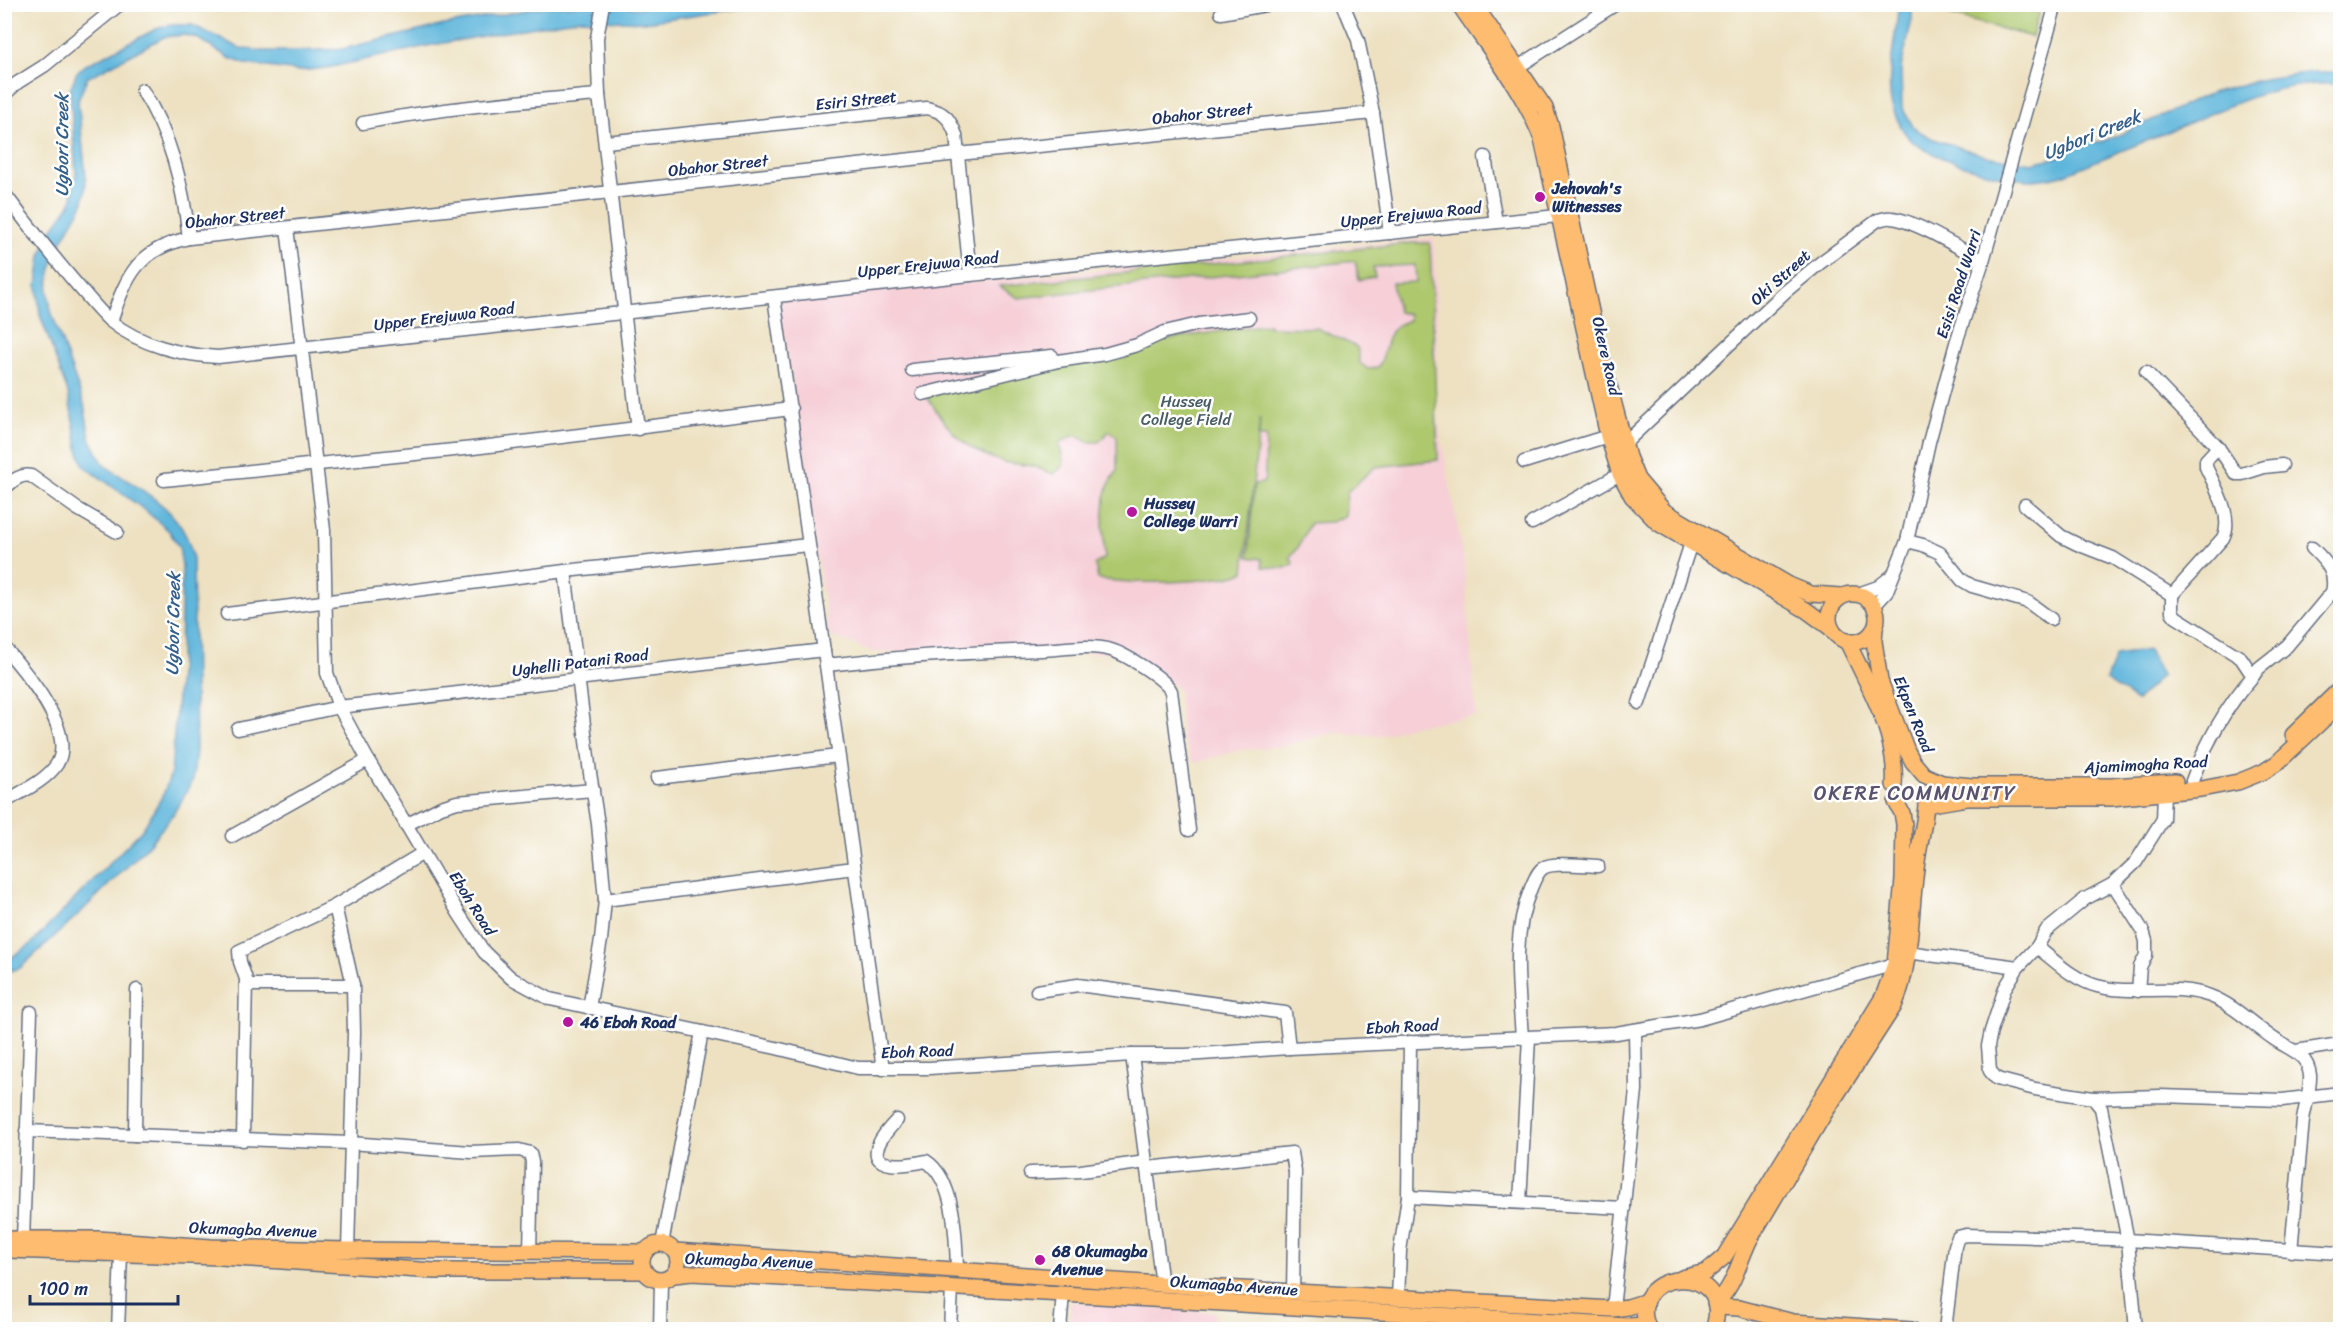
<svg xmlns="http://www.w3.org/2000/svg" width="2345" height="1334" viewBox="0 0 2345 1334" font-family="Sriracha,sans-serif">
<rect width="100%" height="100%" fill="#fff"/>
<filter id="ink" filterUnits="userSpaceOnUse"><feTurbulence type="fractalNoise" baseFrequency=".0167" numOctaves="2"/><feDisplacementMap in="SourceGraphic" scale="12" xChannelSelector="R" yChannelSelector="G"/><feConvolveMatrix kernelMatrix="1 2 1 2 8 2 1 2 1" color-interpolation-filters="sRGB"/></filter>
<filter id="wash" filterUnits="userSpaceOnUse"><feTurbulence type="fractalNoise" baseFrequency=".008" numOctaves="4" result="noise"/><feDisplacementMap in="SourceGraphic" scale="24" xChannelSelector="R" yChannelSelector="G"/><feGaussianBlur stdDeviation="1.35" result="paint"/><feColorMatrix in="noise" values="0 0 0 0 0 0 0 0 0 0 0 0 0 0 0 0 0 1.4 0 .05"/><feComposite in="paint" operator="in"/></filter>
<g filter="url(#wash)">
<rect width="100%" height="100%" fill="#ede1c1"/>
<g fill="#f6cfd7">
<path d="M 1434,238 L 1437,308 L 1436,410 L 1464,561 L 1476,716 L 1410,726 L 1384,735 L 1333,733 L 1279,747 L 1240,750 L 1194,763 L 1182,738 L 1178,688 L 1123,653 L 874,652 L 829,635 L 779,298 L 881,287 L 899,289 L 923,287 Z"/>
<path d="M 1071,1302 L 1215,1312 L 1214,1329 L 1069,1330 Z"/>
</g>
<g fill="#aec86e" stroke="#647c66" stroke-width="1.5">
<path d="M 1945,5 L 1945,4 L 2041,5 L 2032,37 L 1943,13 Z"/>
<path d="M 1413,243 L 1430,243 L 1438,460 L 1375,467 L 1347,492 L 1345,516 L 1331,522 L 1310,523 L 1299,546 L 1290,557 L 1294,564 L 1285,568 L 1263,567 L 1262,559 L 1248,557 L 1254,484 L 1263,483 L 1265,477 L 1266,437 L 1259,437 L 1260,418 L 1244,572 C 1231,578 1216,578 1202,580 C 1167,583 1133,584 1098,579 L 1095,564 L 1105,558 L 1103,524 L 1105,497 L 1109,484 L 1117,471 L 1117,437 L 1109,431 L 1099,442 L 1088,442 L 1075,435 L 1059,443 L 1064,465 L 1054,474 C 1045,471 1036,467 1027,465 C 1020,464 1012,464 1004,462 C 964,451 947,429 926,395 L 1056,365 L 1125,358 L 1162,340 L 1269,324 L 1269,327 L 1317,328 L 1357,347 L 1360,363 L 1368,369 L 1377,368 C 1387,356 1384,337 1395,327 C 1398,324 1405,322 1409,320 L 1409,314 L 1398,312 L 1392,283 L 1416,282 L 1415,265 L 1373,267 L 1375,277 L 1359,280 L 1355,261 L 1018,298 L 999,286 Z"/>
</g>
<g fill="#5eb6db" stroke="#3c729c" stroke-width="1.5">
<path d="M 669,4 L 766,5 L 644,22 L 580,19 L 427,46 L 327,68 L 298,71 L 245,64 L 229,58 L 197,38 L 183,35 L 164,37 L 87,78 L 78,101 L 86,177 L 85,193 L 82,206 L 59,246 L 51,269 L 48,290 L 51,311 L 84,404 L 90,438 L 104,465 C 142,491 185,509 193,559 L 196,751 L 193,779 L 186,793 L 172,816 L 147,847 L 79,914 L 20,968 L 5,973 L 5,959 L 12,957 L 29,946 L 143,829 L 163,795 L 171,774 L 180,659 L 182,566 L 179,547 L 169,531 L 146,511 L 84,466 L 79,453 L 68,393 L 40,315 L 37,286 L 41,256 L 49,234 L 71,203 L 76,174 L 70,89 L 77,72 L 86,65 L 156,29 L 170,25 L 192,25 L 240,48 L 263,51 L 298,51 L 342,49 L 444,25 L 543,7 L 586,5 L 642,8 Z"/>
<path d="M 1898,5 L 1912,5 L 1912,20 L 1901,68 L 1902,108 L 1914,128 L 1931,138 L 1986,156 L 2032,163 L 2058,157 L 2080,138 L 2090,142 L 2100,142 L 2117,136 L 2211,93 L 2263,79 L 2312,72 L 2340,72 L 2340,84 C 2271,81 2231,106 2170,131 C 2134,146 2098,160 2063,175 C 2051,178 2040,180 2027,180 C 1999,178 1926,158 1908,137 C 1902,130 1896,117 1893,109 C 1883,82 1898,34 1898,5 Z"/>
<path d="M 2148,650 L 2162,675 L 2137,701 L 2106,680 L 2116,655 Z"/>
</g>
</g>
<g filter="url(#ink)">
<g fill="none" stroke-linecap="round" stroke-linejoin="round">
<g stroke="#646d81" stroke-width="15">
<g id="minor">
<path d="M 603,4 L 597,38 L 599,95 L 638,429"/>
<path d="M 1343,4 L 1358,40 L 1373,113 L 1390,233"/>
<path d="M 1221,13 L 1271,4"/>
<path d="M 1518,67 L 1616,4"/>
<path d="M 142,90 C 171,135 183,185 189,238"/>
<path d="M 4,95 L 17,83 L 44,66 L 120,4"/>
<path d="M 363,123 C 441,108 520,101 599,95"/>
<path d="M 606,142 L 927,108 C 945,112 950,119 956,135 L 970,275"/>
<path d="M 1485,157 L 1496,222"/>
<path d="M 4,193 C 28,225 53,257 79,287 C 89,298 99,311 110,321 C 140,345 181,355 218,357 L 970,275 L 1558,216"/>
<path d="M 287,228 L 324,530 L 327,673 L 339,707 L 368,760 L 459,914 L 484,952 L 511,978 L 550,999 L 776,1048 L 858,1068 L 929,1068 L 1132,1055 L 1186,1055 L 1289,1048 L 1616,1033 L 1700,1019 L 1895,964"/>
<path d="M 774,297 L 883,1069"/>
<path d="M 111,321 C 127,275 138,249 189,238 L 958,154 L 1373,113"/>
<path d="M 912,370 L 1052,356"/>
<path d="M 2146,372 L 2218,447 L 2206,460 L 2206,467 C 2215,487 2234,517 2223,538 L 2172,595 L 2172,612 L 2176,617 L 2241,658 L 2253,676 C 2227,705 2205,744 2192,781"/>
<path d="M 923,394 L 1058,361 L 1105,354 L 1137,345 L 1165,332 L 1199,324 L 1249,318"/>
<path d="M 1624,444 L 1785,292 L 1820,263 L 1878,220 C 1883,219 1887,217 1892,218 C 1916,221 1961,249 1983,261"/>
<path d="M 2218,447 L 2236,474 L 2242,474 L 2264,467 L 2282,465"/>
<path d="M 1524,462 L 1608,436"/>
<path d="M 164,480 L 473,448 L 791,409"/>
<path d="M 4,489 C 12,482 20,473 31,476 L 76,508 L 117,532"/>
<path d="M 2025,505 L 2061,536 L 2077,544 L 2113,558 L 2172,595"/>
<path d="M 1532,523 L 1620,474"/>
<path d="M 1907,541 L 1923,545 L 1940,553 L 1962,580 L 1972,586 L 2028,602 L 2051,619"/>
<path d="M 565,571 L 590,773 L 598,824 L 605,900 L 601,940 L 589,1008"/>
<path d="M 1858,594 L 1878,587 L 1893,575"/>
<path d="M 1874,606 L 1886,593 L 1907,541 L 1929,442 L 1956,343 L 1983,261 L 2056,4"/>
<path d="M 227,614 L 565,571 L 808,545"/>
<path d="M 4,647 C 24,670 77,731 57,764 C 46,781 21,792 4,802"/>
<path d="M 826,665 C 897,657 970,652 1042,650 C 1063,649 1090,644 1111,650 C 1125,654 1164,678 1171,691 L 1189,830"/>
<path d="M 2253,676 L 2259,668 L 2287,646 L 2332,592 C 2337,572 2326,562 2312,548"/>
<path d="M 1639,703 L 1691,543"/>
<path d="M 238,729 L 339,707 L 824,650"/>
<path d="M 657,778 L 838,756"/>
<path d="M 2164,793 L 2163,819 L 2136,862 L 2113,884 L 2085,899 L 2046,931 L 2037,947 L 2018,967 L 2005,988 L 1991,1031 L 1988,1046 L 1990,1071 L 1997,1079 L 2035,1089 L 2093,1098 L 2160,1096 L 2282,1100 L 2340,1093"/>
<path d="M 406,825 L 441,807 L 457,802 L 593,790"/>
<path d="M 232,836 L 368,760"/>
<path d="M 2113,884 L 2143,931 L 2146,941 L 2146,955 L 2140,967 L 2138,991"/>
<path d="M 605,900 L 854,868"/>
<path d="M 335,906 L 423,853"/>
<path d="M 2037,947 C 2055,961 2074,980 2097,986 C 2133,996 2176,983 2210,996 C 2234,1005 2253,1025 2274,1039 C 2290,1050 2307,1053 2310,1075 C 2311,1086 2305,1107 2303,1120 C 2299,1163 2295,1207 2291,1251"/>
<path d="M 1907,952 L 2018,967"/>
<path d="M 246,985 L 353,985"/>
<path d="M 1037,991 L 1078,985 L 1285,1013 L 1289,1048"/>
<path d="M 1522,1038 C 1519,988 1511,936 1531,888 C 1534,881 1537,872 1543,868 C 1553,861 1586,866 1598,866"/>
<path d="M 2296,1051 L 2340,1044"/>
<path d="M 1132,1055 L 1162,1285"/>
<path d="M 2093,1098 L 2101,1108 L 2128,1241 L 2136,1330"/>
<path d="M 897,1120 C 857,1161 881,1171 926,1161 C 955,1180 956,1237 957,1269"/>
<path d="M 26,1131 L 350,1143 L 471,1152 L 519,1150 L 530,1153 L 532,1162 L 530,1252"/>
<path d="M 135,1135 L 137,990"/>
<path d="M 243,1140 L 246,979 L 240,962 L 239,951 L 335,906 L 353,985 L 354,1033 L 348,1250"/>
<path d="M 1147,1168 L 1292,1153 L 1295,1172 L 1293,1293"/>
<path d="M 1030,1173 L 1081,1171 L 1146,1162"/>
<path d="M 1408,1197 L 1624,1208"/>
<path d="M 1520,1202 L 1529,1038"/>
<path d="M 23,1240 L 31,1012"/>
<path d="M 662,1244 L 702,1032"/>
<path d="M 1398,1299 L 1400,1251 L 1408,1197 L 1410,1042"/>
<path d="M 1613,1309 L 1636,1090 L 1635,1030"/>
<path d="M 118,1330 L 121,1254"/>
<path d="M 660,1330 L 661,1281"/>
<path d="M 950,1330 L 952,1288"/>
<path d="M 1060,1330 L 1063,1293"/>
<path d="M 1945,1330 L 1955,1246 L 1958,1237 L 1966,1235 L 2111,1239 L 2340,1253"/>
</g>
</g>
<g stroke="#646d81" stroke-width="18">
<g id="major">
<path d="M 1459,4 C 1488,48 1523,89 1542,139 L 1608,436 L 1620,474 L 1632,496 L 1658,523 L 1806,610 L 1832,629"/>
<path d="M 1474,4 L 1545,108 L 1551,126 L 1598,344 L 1628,457 L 1637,479 L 1664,511 L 1789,585 L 1811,594 L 1842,596"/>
<circle cx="1853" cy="618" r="24"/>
<path d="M 1875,628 L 1874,641 L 1880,681 L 1907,751 L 1913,762 L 1924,775 L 1942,783 L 1972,786 L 2111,786 L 2175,782"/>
<path d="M 1847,641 C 1868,686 1898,734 1894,785"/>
<path d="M 2293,735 L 2340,689"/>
<path d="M 4,1239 L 98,1239 L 211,1247 L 348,1250 L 645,1252"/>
<circle cx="660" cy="1262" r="18"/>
<path d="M 7,1250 L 220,1257 L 435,1271 L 644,1271"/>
<path d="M 675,1251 L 1204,1287 L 1613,1309 L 1628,1307 L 1647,1301"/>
<path d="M 674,1275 L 692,1273 L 1628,1326 L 1647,1325"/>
<path d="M 1682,1278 L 1706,1272 L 1724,1257 L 1883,997 L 1895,964 L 1903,879 L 1904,824 L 1902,813 L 1896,802"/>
<path d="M 1715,1303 C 1734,1289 1739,1260 1750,1239 L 1824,1114 L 1894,1006 C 1911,966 1910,920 1915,878 C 1917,853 1924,829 1926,805 L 1967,798 L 2111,798 L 2201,789 L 2238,782 L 2263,772 L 2277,763 L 2340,704"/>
<path d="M 1716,1307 L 1739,1308 L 1793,1322 L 1912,1330"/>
<path d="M 1649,1330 C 1620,1268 1738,1258 1713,1330"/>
</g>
</g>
<use href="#minor" stroke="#fff" stroke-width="12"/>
<use href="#major" stroke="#febc70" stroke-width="15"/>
</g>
</g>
<g fill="#b5179e" stroke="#fff" stroke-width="2">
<circle cx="1540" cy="197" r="6"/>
<circle cx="1132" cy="512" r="6"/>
<circle cx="568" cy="1022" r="6"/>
<circle cx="1040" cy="1260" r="6"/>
</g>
<g text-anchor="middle" stroke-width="5" stroke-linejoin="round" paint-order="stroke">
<g font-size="16" fill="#1b2f5e" stroke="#fff">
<text transform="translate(856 100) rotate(-6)" y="6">Esiri Street</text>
<text transform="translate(1202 113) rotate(-6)" y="6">Obahor Street</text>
<text transform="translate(718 165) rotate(-6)" y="6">Obahor Street</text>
<text transform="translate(1411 214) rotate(-6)" y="6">Upper Erejuwa Road</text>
<text transform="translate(235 217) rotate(-6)" y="6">Obahor Street</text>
<text transform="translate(928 264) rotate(-6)" y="6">Upper Erejuwa Road</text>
<text transform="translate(1780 277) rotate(-42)" y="6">Oki Street</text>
<text transform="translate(1958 284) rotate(-72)" y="6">Esisi Road Warri</text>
<text transform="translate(444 316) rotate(-7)" y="6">Upper Erejuwa Road</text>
<text transform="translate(1607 356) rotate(77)" y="6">Okere Road</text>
<text transform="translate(580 662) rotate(-7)" y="6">Ughelli Patani Road</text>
<text transform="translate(1914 714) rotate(68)" y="6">Ekpen Road</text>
<text transform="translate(2146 764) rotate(-3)" y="6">Ajamimogha Road</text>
<text transform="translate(473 903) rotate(58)" y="6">Eboh Road</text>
<text transform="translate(1402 1026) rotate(-3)" y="6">Eboh Road</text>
<text transform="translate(917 1051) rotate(-2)" y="6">Eboh Road</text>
<text transform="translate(253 1229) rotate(2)" y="6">Okumagba Avenue</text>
<text transform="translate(749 1260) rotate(2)" y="6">Okumagba Avenue</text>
<text transform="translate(1234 1285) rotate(4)" y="6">Okumagba Avenue</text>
</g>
<g font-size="16" font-weight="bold" fill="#1b2f5e" stroke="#fff" text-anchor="start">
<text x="1552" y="194">Jehovah's<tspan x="1552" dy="18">Witnesses</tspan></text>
<text x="1144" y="509">Hussey<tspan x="1144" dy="18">College Warri</tspan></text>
<text x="580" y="1028">46 Eboh Road</text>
<text x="1052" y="1257">68 Okumagba<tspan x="1052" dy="18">Avenue</tspan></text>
</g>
<g font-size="16" fill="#475d63" stroke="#fff">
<text x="1186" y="407">Hussey<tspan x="1186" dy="18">College Field</tspan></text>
</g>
<g font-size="18" font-style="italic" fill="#325e8a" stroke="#fff">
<text transform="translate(2092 135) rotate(-22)" y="6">Ugbori Creek</text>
<text transform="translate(62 145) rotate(-90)" y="6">Ugbori Creek</text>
<text transform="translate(173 624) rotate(-89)" y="6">Ugbori Creek</text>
</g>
<g font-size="20" letter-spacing="1.5" fill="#595370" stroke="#fff">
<text x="1915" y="800">OKERE COMMUNITY</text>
</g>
</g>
<rect width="2345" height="1334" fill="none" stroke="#fff" stroke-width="24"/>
<path d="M30 1295v9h148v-9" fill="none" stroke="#1b2f5e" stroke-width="3"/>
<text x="39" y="1295" font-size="18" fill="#1b2f5e" stroke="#ffffff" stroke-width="4.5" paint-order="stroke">100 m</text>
</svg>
